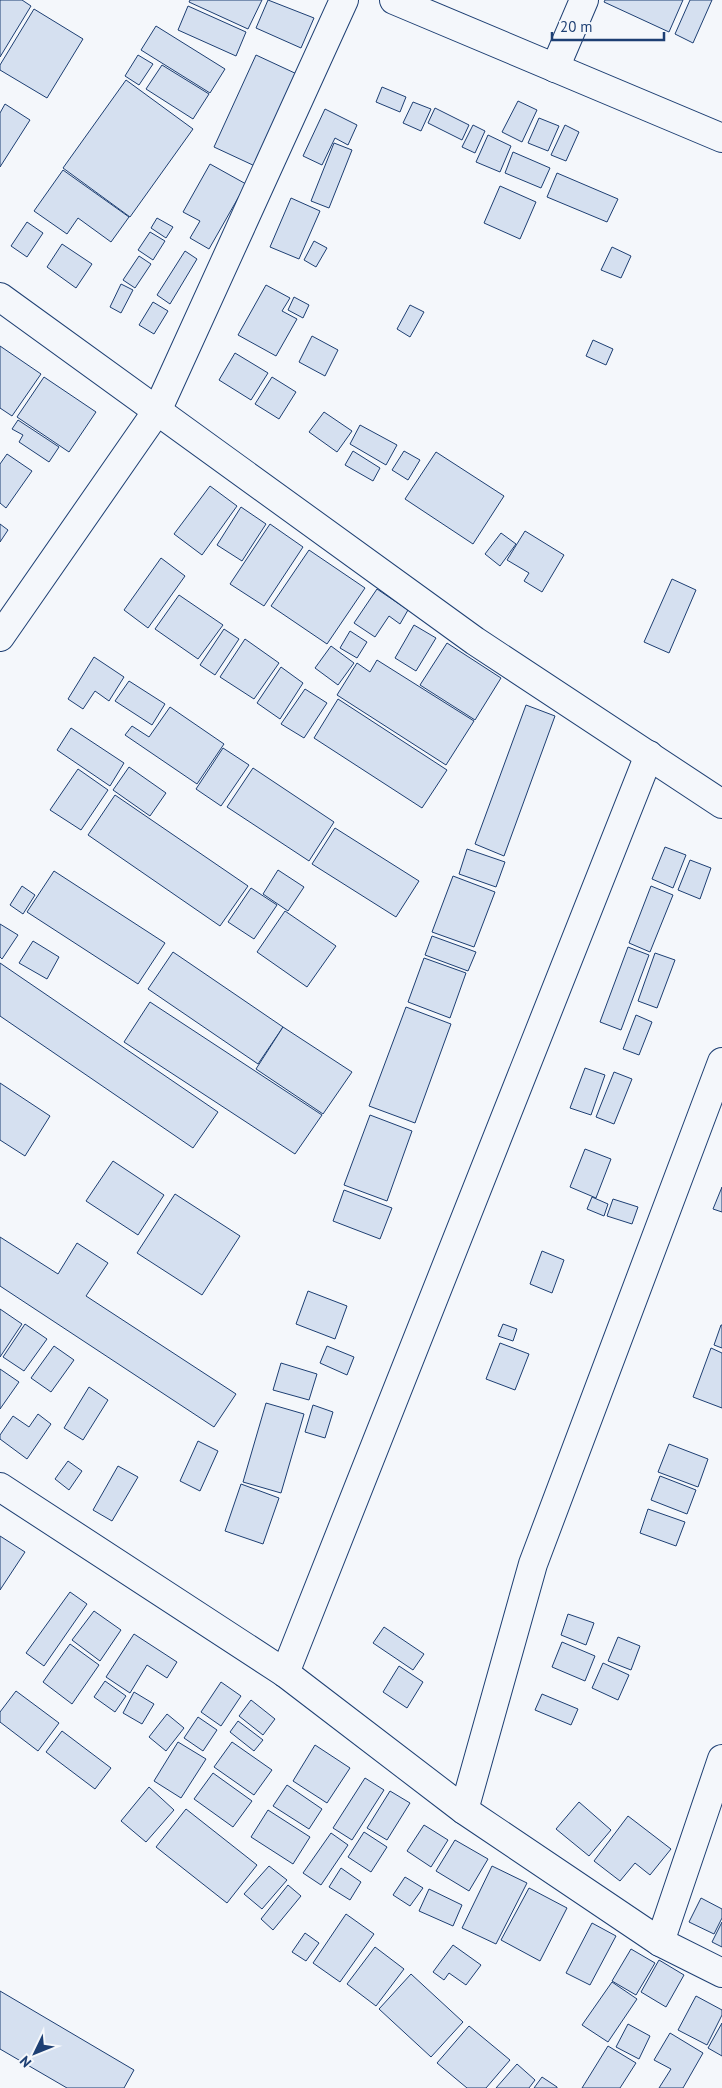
<svg xmlns="http://www.w3.org/2000/svg" width="722" height="2088" viewBox="0 0 722 2088" font-family="'PT Sans',sans-serif">
<rect width="100%" height="100%" fill="#f4f7fb"/>
<g fill="#d5e0f0" stroke="#1d3f73">
<path d="M 0,0 L 22,0 L 31,6 L 0,57 Z"/>
<path d="M 190,0 L 262,0 L 248,29 L 189,2 Z"/>
<path d="M 268,0 L 314,18 L 301,48 L 256,28 Z"/>
<path d="M 605,0 L 683,0 L 669,32 L 604,2 Z"/>
<path d="M 690,0 L 712,0 L 693,43 L 675,34 Z"/>
<path d="M 188,6 L 246,32 L 236,56 L 178,30 Z"/>
<path d="M 34,9 L 83,39 L 47,98 L 0,70 L 0,65 Z"/>
<path d="M 156,26 L 225,69 L 210,93 L 141,50 Z"/>
<path d="M 138,55 L 153,64 L 139,85 L 125,76 Z"/>
<path d="M 256,55 L 299,75 L 257,167 L 214,147 Z"/>
<path d="M 162,65 L 209,94 L 193,119 L 146,89 Z"/>
<path d="M 126,80 L 193,129 L 130,217 L 63,168 Z"/>
<path d="M 382,87 L 406,97 L 400,112 L 376,102 Z"/>
<path d="M 518,101 L 537,110 L 522,142 L 502,132 Z"/>
<path d="M 413,102 L 431,109 L 421,131 L 403,123 Z"/>
<path d="M 5,104 L 30,120 L 0,167 L 0,113 Z"/>
<path d="M 435,108 L 469,125 L 462,140 L 428,123 Z"/>
<path d="M 325,109 L 357,125 L 348,145 L 335,138 L 322,165 L 303,156 Z"/>
<path d="M 539,118 L 559,126 L 548,151 L 528,143 Z"/>
<path d="M 473,125 L 485,131 L 475,153 L 462,147 Z"/>
<path d="M 565,125 L 579,132 L 566,161 L 551,155 Z"/>
<path d="M 488,135 L 511,146 L 500,172 L 476,162 Z"/>
<path d="M 334,143 L 352,150 L 329,208 L 311,201 Z"/>
<path d="M 513,152 L 550,168 L 541,188 L 505,173 Z"/>
<path d="M 210,164 L 246,184 L 209,249 L 190,238 L 200,221 L 183,212 Z"/>
<path d="M 63,170 L 129,217 L 111,242 L 78,218 L 67,234 L 34,211 Z"/>
<path d="M 557,173 L 618,199 L 607,222 L 547,197 Z"/>
<path d="M 500,186 L 536,202 L 520,239 L 484,223 Z"/>
<path d="M 291,198 L 320,211 L 299,259 L 270,247 Z"/>
<path d="M 157,218 L 173,227 L 166,238 L 151,228 Z"/>
<path d="M 27,222 L 43,233 L 27,257 L 11,246 Z"/>
<path d="M 150,232 L 165,241 L 153,260 L 138,250 Z"/>
<path d="M 314,241 L 327,248 L 316,267 L 304,260 Z"/>
<path d="M 62,244 L 92,264 L 76,288 L 47,267 Z"/>
<path d="M 612,247 L 631,256 L 621,278 L 601,270 Z"/>
<path d="M 185,251 L 197,259 L 170,304 L 157,295 Z"/>
<path d="M 139,256 L 151,264 L 135,288 L 123,280 Z"/>
<path d="M 121,284 L 133,290 L 121,313 L 110,307 Z"/>
<path d="M 266,285 L 290,298 L 282,311 L 297,319 L 276,356 L 238,335 Z"/>
<path d="M 294,297 L 309,305 L 303,318 L 288,310 Z"/>
<path d="M 153,302 L 168,311 L 154,334 L 139,325 Z"/>
<path d="M 410,305 L 424,312 L 410,337 L 397,329 Z"/>
<path d="M 312,336 L 338,350 L 325,376 L 299,362 Z"/>
<path d="M 593,340 L 613,349 L 606,365 L 586,356 Z"/>
<path d="M 0,346 L 41,374 L 12,416 L 0,408 Z"/>
<path d="M 235,353 L 268,373 L 251,400 L 219,380 Z"/>
<path d="M 44,377 L 96,412 L 69,452 L 17,417 Z"/>
<path d="M 272,377 L 296,392 L 279,419 L 255,404 Z"/>
<path d="M 324,412 L 352,431 L 337,452 L 309,432 Z"/>
<path d="M 18,420 L 59,447 L 49,462 L 19,442 L 23,435 L 12,429 Z"/>
<path d="M 360,425 L 397,445 L 386,465 L 350,444 Z"/>
<path d="M 353,451 L 380,468 L 373,481 L 345,465 Z"/>
<path d="M 404,451 L 420,460 L 408,480 L 392,470 Z"/>
<path d="M 436,452 L 504,496 L 473,544 L 405,499 Z"/>
<path d="M 7,454 L 32,471 L 6,508 L 0,503 L 0,464 Z"/>
<path d="M 210,486 L 237,506 L 202,555 L 174,534 Z"/>
<path d="M 241,507 L 266,524 L 242,561 L 217,545 Z"/>
<path d="M 0,524 L 8,530 L 0,542 Z"/>
<path d="M 270,524 L 303,547 L 264,606 L 230,584 Z"/>
<path d="M 525,531 L 564,555 L 542,592 L 524,581 L 529,573 L 507,560 Z"/>
<path d="M 501,533 L 516,544 L 500,566 L 485,554 Z"/>
<path d="M 309,550 L 365,588 L 327,644 L 271,606 Z"/>
<path d="M 161,558 L 185,576 L 148,628 L 124,610 Z"/>
<path d="M 672,579 L 696,590 L 669,653 L 644,642 Z"/>
<path d="M 377,589 L 408,610 L 400,624 L 389,616 L 375,637 L 354,623 Z"/>
<path d="M 179,595 L 223,625 L 198,659 L 155,629 Z"/>
<path d="M 414,625 L 436,638 L 416,671 L 395,658 Z"/>
<path d="M 224,629 L 239,639 L 215,675 L 200,665 Z"/>
<path d="M 350,631 L 367,642 L 357,658 L 340,648 Z"/>
<path d="M 245,639 L 279,663 L 254,699 L 220,677 Z"/>
<path d="M 447,643 L 501,678 L 475,720 L 420,685 Z"/>
<path d="M 331,646 L 354,663 L 338,685 L 315,668 Z"/>
<path d="M 94,657 L 124,677 L 109,701 L 95,691 L 83,709 L 68,699 Z"/>
<path d="M 377,660 L 474,721 L 446,765 L 337,695 L 357,663 L 370,672 Z"/>
<path d="M 281,667 L 303,683 L 280,719 L 257,703 Z"/>
<path d="M 129,681 L 165,704 L 152,725 L 115,701 Z"/>
<path d="M 305,689 L 327,703 L 304,738 L 281,724 Z"/>
<path d="M 338,699 L 447,770 L 422,808 L 314,738 Z"/>
<path d="M 526,705 L 555,716 L 504,856 L 475,844 Z"/>
<path d="M 170,707 L 224,744 L 197,784 L 125,735 L 132,726 L 149,737 Z"/>
<path d="M 71,728 L 124,763 L 110,786 L 57,750 Z"/>
<path d="M 223,748 L 249,765 L 221,806 L 196,789 Z"/>
<path d="M 129,767 L 166,793 L 150,816 L 113,790 Z"/>
<path d="M 253,768 L 334,822 L 309,861 L 227,807 Z"/>
<path d="M 78,769 L 108,790 L 81,830 L 50,810 Z"/>
<path d="M 115,795 L 248,886 L 220,926 L 88,835 Z"/>
<path d="M 335,828 L 419,881 L 396,917 L 312,864 Z"/>
<path d="M 665,847 L 686,855 L 673,888 L 652,879 Z"/>
<path d="M 467,849 L 505,862 L 496,887 L 459,874 Z"/>
<path d="M 690,860 L 711,868 L 700,899 L 678,890 Z"/>
<path d="M 278,870 L 304,887 L 288,911 L 263,894 Z"/>
<path d="M 54,871 L 165,943 L 138,984 L 27,912 Z"/>
<path d="M 453,876 L 495,892 L 474,947 L 432,932 Z"/>
<path d="M 22,886 L 35,895 L 23,914 L 10,905 Z"/>
<path d="M 651,886 L 673,895 L 650,952 L 629,943 Z"/>
<path d="M 251,888 L 277,905 L 254,939 L 228,922 Z"/>
<path d="M 285,911 L 336,946 L 307,987 L 257,952 Z"/>
<path d="M 0,924 L 18,935 L 2,959 L 0,957 Z"/>
<path d="M 432,936 L 476,952 L 468,971 L 425,955 Z"/>
<path d="M 33,941 L 59,957 L 47,979 L 19,963 Z"/>
<path d="M 628,947 L 649,955 L 621,1030 L 600,1022 Z"/>
<path d="M 173,952 L 283,1027 L 258,1064 L 148,989 Z"/>
<path d="M 655,953 L 675,960 L 657,1008 L 638,1001 Z"/>
<path d="M 424,958 L 466,973 L 450,1018 L 408,1002 Z"/>
<path d="M 0,963 L 218,1112 L 193,1148 L 0,1016 Z"/>
<path d="M 150,1002 L 322,1115 L 295,1154 L 124,1042 Z"/>
<path d="M 406,1007 L 451,1024 L 415,1123 L 369,1106 Z"/>
<path d="M 636,1015 L 652,1022 L 639,1055 L 623,1049 Z"/>
<path d="M 283,1027 L 352,1072 L 323,1114 L 256,1069 Z"/>
<path d="M 585,1068 L 605,1075 L 591,1115 L 570,1108 Z"/>
<path d="M 614,1072 L 632,1079 L 614,1124 L 596,1117 Z"/>
<path d="M 0,1083 L 50,1116 L 25,1156 L 0,1140 Z"/>
<path d="M 370,1115 L 412,1131 L 387,1201 L 344,1185 Z"/>
<path d="M 585,1149 L 611,1159 L 596,1198 L 570,1187 Z"/>
<path d="M 113,1161 L 164,1195 L 138,1235 L 86,1201 Z"/>
<path d="M 722,1187 L 722,1212 L 713,1209 Z"/>
<path d="M 344,1190 L 392,1208 L 380,1239 L 333,1221 Z"/>
<path d="M 175,1194 L 240,1236 L 202,1295 L 137,1253 Z"/>
<path d="M 592,1197 L 608,1204 L 604,1216 L 587,1209 Z"/>
<path d="M 613,1199 L 638,1207 L 632,1224 L 607,1216 Z"/>
<path d="M 0,1237 L 58,1274 L 77,1243 L 108,1263 L 86,1296 L 236,1394 L 214,1427 L 0,1286 Z"/>
<path d="M 542,1251 L 564,1260 L 552,1293 L 530,1284 Z"/>
<path d="M 308,1291 L 347,1306 L 335,1339 L 296,1324 Z"/>
<path d="M 0,1309 L 22,1324 L 0,1357 Z"/>
<path d="M 25,1324 L 47,1339 L 24,1371 L 3,1357 Z"/>
<path d="M 503,1324 L 517,1329 L 513,1341 L 498,1336 Z"/>
<path d="M 721,1325 L 722,1325 L 722,1348 L 714,1345 Z"/>
<path d="M 500,1343 L 529,1354 L 515,1390 L 486,1379 Z"/>
<path d="M 54,1346 L 74,1360 L 51,1392 L 31,1378 Z"/>
<path d="M 327,1346 L 354,1357 L 347,1375 L 320,1363 Z"/>
<path d="M 711,1348 L 722,1353 L 722,1408 L 693,1397 Z"/>
<path d="M 281,1363 L 317,1374 L 309,1400 L 273,1390 Z"/>
<path d="M 0,1369 L 19,1382 L 0,1409 Z"/>
<path d="M 89,1387 L 108,1400 L 83,1440 L 64,1428 Z"/>
<path d="M 266,1403 L 304,1414 L 281,1493 L 243,1482 Z"/>
<path d="M 313,1405 L 333,1412 L 325,1438 L 305,1432 Z"/>
<path d="M 38,1414 L 51,1424 L 27,1459 L 0,1439 L 0,1435 L 13,1416 L 29,1427 Z"/>
<path d="M 198,1441 L 218,1451 L 200,1491 L 180,1481 Z"/>
<path d="M 669,1444 L 708,1459 L 698,1487 L 658,1472 Z"/>
<path d="M 68,1461 L 82,1471 L 69,1490 L 55,1479 Z"/>
<path d="M 118,1466 L 138,1477 L 112,1521 L 93,1510 Z"/>
<path d="M 660,1476 L 696,1490 L 687,1514 L 651,1500 Z"/>
<path d="M 241,1484 L 279,1498 L 263,1544 L 225,1531 Z"/>
<path d="M 648,1509 L 685,1522 L 676,1546 L 640,1533 Z"/>
<path d="M 0,1536 L 25,1552 L 0,1590 Z"/>
<path d="M 70,1592 L 87,1604 L 44,1666 L 26,1653 Z"/>
<path d="M 94,1611 L 121,1630 L 100,1661 L 72,1640 Z"/>
<path d="M 568,1614 L 594,1623 L 586,1645 L 561,1635 Z"/>
<path d="M 384,1627 L 424,1654 L 413,1670 L 373,1643 Z"/>
<path d="M 134,1634 L 177,1662 L 167,1678 L 147,1665 L 130,1693 L 106,1677 Z"/>
<path d="M 618,1637 L 640,1646 L 631,1670 L 608,1661 Z"/>
<path d="M 562,1642 L 595,1656 L 585,1681 L 552,1667 Z"/>
<path d="M 70,1644 L 99,1665 L 72,1704 L 43,1682 Z"/>
<path d="M 603,1663 L 629,1675 L 618,1700 L 592,1688 Z"/>
<path d="M 399,1666 L 423,1682 L 407,1708 L 383,1692 Z"/>
<path d="M 105,1681 L 126,1696 L 115,1712 L 94,1697 Z"/>
<path d="M 221,1682 L 241,1696 L 221,1726 L 201,1712 Z"/>
<path d="M 16,1691 L 59,1723 L 38,1751 L 0,1722 L 0,1712 Z"/>
<path d="M 134,1692 L 154,1704 L 142,1724 L 123,1713 Z"/>
<path d="M 542,1694 L 578,1709 L 571,1725 L 535,1710 Z"/>
<path d="M 251,1700 L 275,1719 L 263,1735 L 239,1716 Z"/>
<path d="M 167,1714 L 184,1728 L 166,1751 L 149,1737 Z"/>
<path d="M 198,1717 L 217,1730 L 203,1751 L 184,1738 Z"/>
<path d="M 238,1721 L 263,1740 L 254,1751 L 230,1732 Z"/>
<path d="M 62,1731 L 111,1768 L 95,1789 L 46,1752 Z"/>
<path d="M 178,1742 L 206,1759 L 181,1798 L 154,1781 Z"/>
<path d="M 232,1742 L 272,1770 L 254,1795 L 214,1767 Z"/>
<path d="M 315,1745 L 350,1768 L 327,1803 L 293,1781 Z"/>
<path d="M 213,1773 L 252,1801 L 233,1827 L 194,1799 Z"/>
<path d="M 365,1778 L 384,1790 L 352,1840 L 333,1828 Z"/>
<path d="M 287,1785 L 322,1809 L 309,1829 L 273,1806 Z"/>
<path d="M 149,1787 L 174,1810 L 146,1842 L 121,1821 Z"/>
<path d="M 390,1791 L 410,1803 L 387,1840 L 367,1828 Z"/>
<path d="M 579,1802 L 611,1830 L 589,1856 L 556,1829 Z"/>
<path d="M 186,1809 L 257,1865 L 227,1903 L 156,1847 Z"/>
<path d="M 268,1810 L 310,1837 L 293,1864 L 251,1837 Z"/>
<path d="M 628,1816 L 671,1849 L 650,1875 L 635,1863 L 620,1881 L 594,1861 Z"/>
<path d="M 424,1825 L 448,1840 L 431,1867 L 407,1851 Z"/>
<path d="M 364,1832 L 387,1847 L 371,1872 L 348,1857 Z"/>
<path d="M 331,1833 L 348,1845 L 321,1885 L 303,1873 Z"/>
<path d="M 455,1840 L 488,1859 L 469,1891 L 436,1871 Z"/>
<path d="M 269,1866 L 287,1880 L 262,1909 L 244,1894 Z"/>
<path d="M 492,1866 L 527,1883 L 496,1944 L 462,1928 Z"/>
<path d="M 341,1868 L 361,1882 L 350,1900 L 329,1887 Z"/>
<path d="M 405,1877 L 423,1888 L 410,1906 L 393,1895 Z"/>
<path d="M 288,1885 L 301,1896 L 273,1930 L 261,1919 Z"/>
<path d="M 529,1888 L 567,1908 L 540,1961 L 501,1940 Z"/>
<path d="M 429,1889 L 462,1905 L 453,1926 L 419,1911 Z"/>
<path d="M 701,1898 L 722,1909 L 722,1918 L 714,1934 L 689,1922 Z"/>
<path d="M 346,1914 L 374,1934 L 340,1982 L 313,1963 Z"/>
<path d="M 722,1922 L 722,1947 L 712,1942 Z"/>
<path d="M 592,1923 L 616,1936 L 590,1985 L 566,1973 Z"/>
<path d="M 305,1933 L 319,1943 L 306,1961 L 292,1952 Z"/>
<path d="M 453,1945 L 481,1965 L 466,1985 L 449,1973 L 444,1980 L 433,1972 Z"/>
<path d="M 375,1947 L 404,1969 L 376,2006 L 347,1984 Z"/>
<path d="M 631,1949 L 655,1963 L 636,1995 L 612,1981 Z"/>
<path d="M 659,1960 L 684,1975 L 666,2007 L 641,1992 Z"/>
<path d="M 411,1974 L 463,2022 L 431,2057 L 379,2009 Z"/>
<path d="M 612,1982 L 637,1999 L 608,2042 L 582,2025 Z"/>
<path d="M 0,1991 L 134,2070 L 124,2088 L 67,2088 L 0,2049 Z"/>
<path d="M 696,1996 L 722,2010 L 722,2015 L 707,2045 L 678,2030 Z"/>
<path d="M 722,2023 L 722,2056 L 708,2048 Z"/>
<path d="M 628,2024 L 650,2036 L 639,2059 L 616,2047 Z"/>
<path d="M 469,2026 L 510,2060 L 486,2088 L 467,2088 L 437,2063 Z"/>
<path d="M 670,2033 L 703,2053 L 683,2088 L 659,2088 L 671,2069 L 654,2060 Z"/>
<path d="M 608,2046 L 636,2063 L 620,2088 L 582,2088 Z"/>
<path d="M 517,2064 L 535,2080 L 529,2088 L 496,2088 Z"/>
<path d="M 542,2077 L 557,2087 L 557,2088 L 534,2088 Z"/>
</g>
<g fill="none" stroke-linecap="round" stroke-linejoin="round">
<g stroke="#1d3f73" stroke-width="30">
<g id="minor">
<path d="M 394,0 L 722,138"/>
<path d="M 555,68 L 584,0"/>
<path d="M 0,297 L 475,641 L 722,804"/>
<path d="M 0,637 L 157,411 L 344,0"/>
<path d="M 0,1487 L 285,1673 L 464,1810 L 660,1942 L 722,1973"/>
<path d="M 285,1673 L 649,755"/>
<path d="M 464,1810 L 533,1564 L 722,1062"/>
<path d="M 660,1942 L 722,1759"/>
</g>
</g>
<use href="#minor" stroke="#f4f7fb" stroke-width="28"/>
</g>
<g transform="translate(35 2053) rotate(227)" stroke="#f4f7fb" stroke-width="4" paint-order="stroke">
<path d="M0-4L9 19L0 12L-9 19Z" fill="#1d3f73"/>
<text y="-8" font-size="14" font-weight="bold" text-anchor="middle" fill="#1d3f73">N</text>
</g>
<path d="M552 32v8h112v-8" fill="none" stroke="#1d3f73" stroke-width="2.5"/>
<text x="560" y="32" font-size="15" fill="#1d3f73" stroke="#f4f7fb" stroke-width="4" paint-order="stroke">20 m</text>
</svg>
